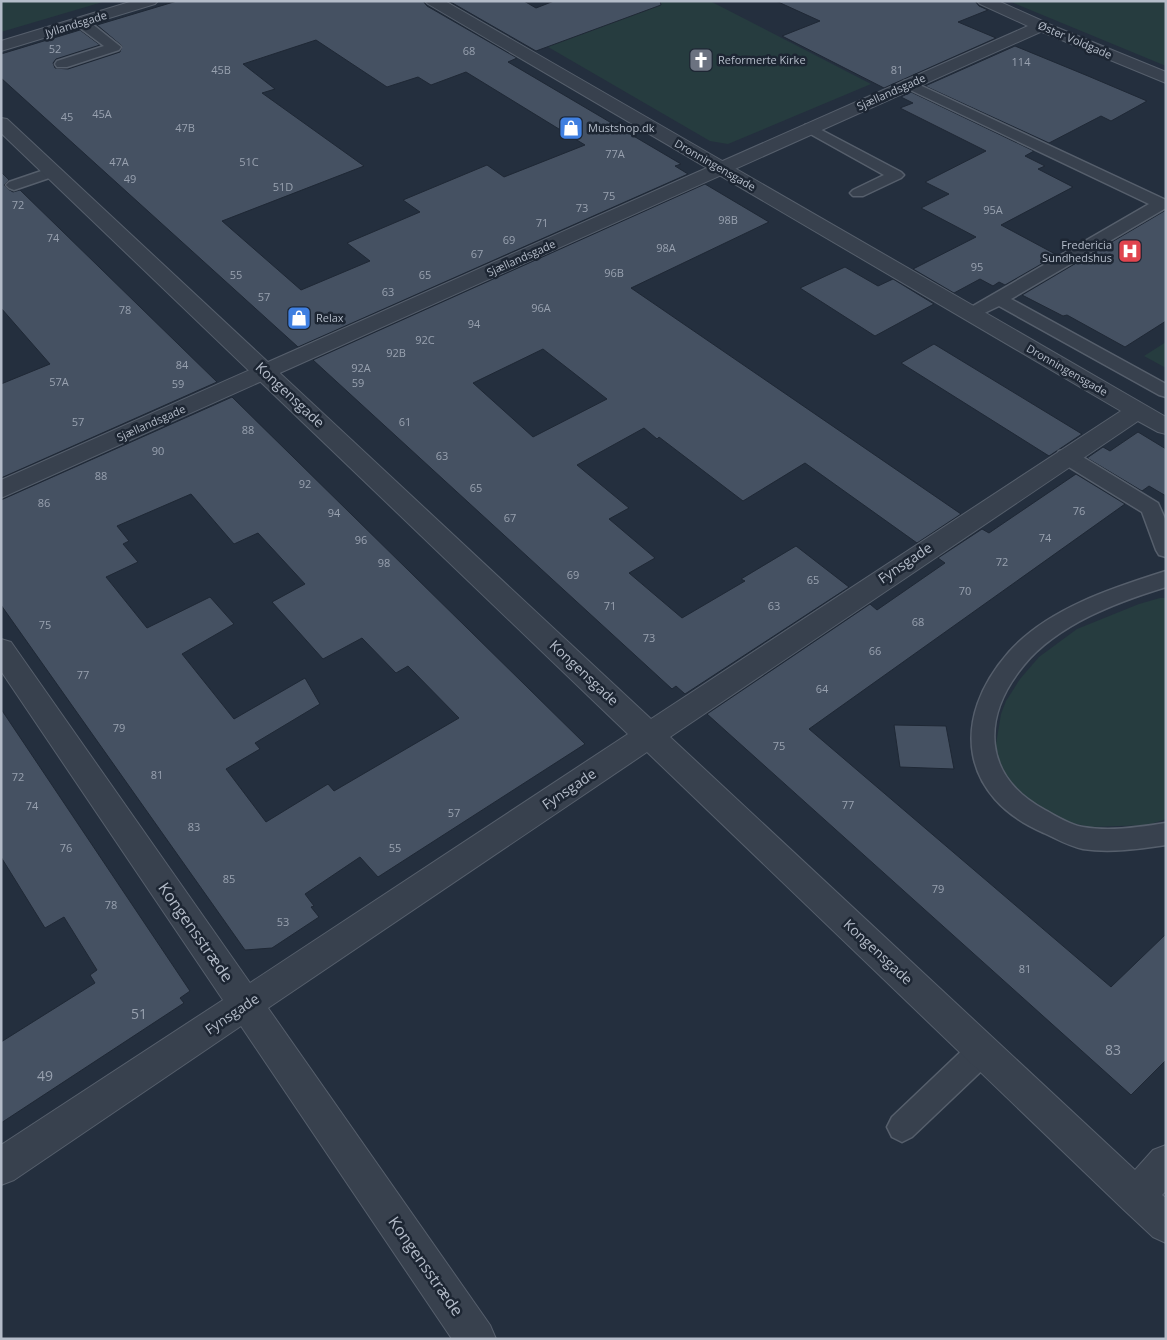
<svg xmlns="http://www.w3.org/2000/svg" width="1167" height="1340" viewBox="0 0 1167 1340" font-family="'Open Sans',sans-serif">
<rect width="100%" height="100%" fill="#242f3e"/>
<g fill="#263c3f">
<path d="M 1,1 L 106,1 L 1,32 Z"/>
<path d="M 608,1 L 710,1 L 871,84 L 728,144 L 710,141 L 524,33 Z"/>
<path d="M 1009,1 L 1166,1 L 1166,66 Z"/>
<path d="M 1166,342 L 1166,368 L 1144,356 Z"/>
<path d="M 1160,598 L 1166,598 L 1166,819 L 1148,825 L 1092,827 L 1060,821 L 1016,792 L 1001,773 L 995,750 L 1001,714 L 1006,701 L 1020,679 L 1039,657 L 1077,629 L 1139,604 Z"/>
</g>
<g fill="#455162" stroke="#1f2835" fill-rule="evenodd">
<path d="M 177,1 L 423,1 L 427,6 L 517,58 L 508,62 L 681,164 L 675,166 L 688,174 L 298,347 L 1,78 L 1,54 L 80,30 L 100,45 L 56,59 L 53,63 L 55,68 L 68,69 L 120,52 L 122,46 L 97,25 ZM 316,40 L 387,87 L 418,77 L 431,85 L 466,72 L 585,145 L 504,177 L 487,165 L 403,200 L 420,212 L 347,243 L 370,261 L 301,290 L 222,221 L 364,166 L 262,93 L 275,89 L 243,64 Z"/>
<path d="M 449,1 L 524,1 L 536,8 L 554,1 L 660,1 L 661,5 L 536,51 Z"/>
<path d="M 776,1 L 975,1 L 979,6 L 988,10 L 958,22 L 996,38 L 884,88 L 782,36 L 820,21 Z"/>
<path d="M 1015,46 L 1088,76 L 1147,101 L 1111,121 L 1101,116 L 1049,143 L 925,86 Z"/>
<path d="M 911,92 L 1034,151 L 1025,156 L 1045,166 L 1038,169 L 1073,187 L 1001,225 L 1057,255 L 1005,285 L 999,282 L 993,286 L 980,279 L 954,293 L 913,269 L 976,237 L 921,208 L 949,194 L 925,182 L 986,151 L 900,108 L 913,103 L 901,97 Z"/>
<path d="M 1,172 L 9,180 L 4,185 L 8,189 L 13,192 L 20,190 L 217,382 L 1,478 L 1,384 L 50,364 L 1,308 Z"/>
<path d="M 705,184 L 769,222 L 631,288 L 961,514 L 917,543 L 805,463 L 743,501 L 659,437 L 657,439 L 644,428 L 577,465 L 629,508 L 609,519 L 655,558 L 629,573 L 682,618 L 745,581 L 741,579 L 796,546 L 849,587 L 685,694 L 676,686 L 672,689 L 313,360 ZM 543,349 L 607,399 L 533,437 L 473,383 Z"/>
<path d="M 1166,210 L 1166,321 L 1125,347 L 1067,315 L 1063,316 L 1022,295 Z"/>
<path d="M 845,267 L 878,286 L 893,279 L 934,304 L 875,336 L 800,288 Z"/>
<path d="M 934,344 L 1082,434 L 1049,456 L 901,363 Z"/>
<path d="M 232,397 L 585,744 L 378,877 L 360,857 L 305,894 L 314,906 L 311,907 L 319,917 L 272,948 L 245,950 L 1,605 L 1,500 ZM 191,494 L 234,544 L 258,533 L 305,584 L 272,602 L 323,659 L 362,638 L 396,673 L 408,666 L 459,718 L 334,791 L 328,784 L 266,822 L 226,769 L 260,749 L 255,743 L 320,704 L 305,678 L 234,719 L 182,654 L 234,624 L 210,597 L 147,628 L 106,577 L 138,562 L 123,544 L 129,541 L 117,526 Z"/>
<path d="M 1138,432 L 1166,449 L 1166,496 L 1149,486 L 1142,491 L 1087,458 L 1103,447 L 1110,451 Z"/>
<path d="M 1076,474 L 1125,504 L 809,729 L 1111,987 L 1166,934 L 1166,1060 L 1131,1095 L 707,714 L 870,604 L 877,610 L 945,563 L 938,558 L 982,529 L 989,533 Z"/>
<path d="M 1,709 L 190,991 L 180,998 L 184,1003 L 1,1123 L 1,1042 L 95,983 L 90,975 L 97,970 L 64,917 L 45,928 L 1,857 Z"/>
<path d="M 894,725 L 946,726 L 954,769 L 900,767 Z"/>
</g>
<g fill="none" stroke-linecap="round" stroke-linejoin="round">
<g stroke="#565f6c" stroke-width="3">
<g id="service">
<path d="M 81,18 L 86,19 L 121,47 L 119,50 L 67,67 L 57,67 L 55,64 L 57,61 L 104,46 L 76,25 L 75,22 Z"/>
<path d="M 909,80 L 1166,200 L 1166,208 L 1011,299 L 1166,384 L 1166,397 L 1159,395 L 999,306 L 972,319 L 966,318 L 963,314 L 966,310 L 1149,204 L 904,87 L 902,84 L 904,81 Z"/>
<path d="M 810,124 L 901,172 L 904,175 L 901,178 L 863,196 L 853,196 L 850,193 L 853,190 L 884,175 L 805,131 L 803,128 L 805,125 Z"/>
<path d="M 53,167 L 58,169 L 61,172 L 58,175 L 14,190 L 9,188 L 6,185 L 9,182 Z"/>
<path d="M 1066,450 L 1073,451 L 1158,503 L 1166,521 L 1166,557 L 1159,555 L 1156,550 L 1142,512 L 1059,461 L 1056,456 L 1059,451 Z"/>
<path d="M 1166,571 L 1166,587 C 1117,602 1058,624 1024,665 C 981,717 982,776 1045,810 C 1056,816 1070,825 1083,827 C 1110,832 1139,827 1166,823 L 1166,845 C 1139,849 1110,853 1083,849 C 1069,846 1057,839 1044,833 C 960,797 950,719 1009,652 C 1047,609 1112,588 1166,571 Z"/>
<path d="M 982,1038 L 992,1041 L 996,1051 L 992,1061 L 912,1137 L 902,1142 L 892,1137 L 887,1127 L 892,1117 L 972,1041 Z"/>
</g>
</g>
<g stroke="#565f6c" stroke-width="2">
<g id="minor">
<path d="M 133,1 L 158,1 L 155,4 L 1,51 L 1,41 Z"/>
<path d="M 425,1 L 445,1 L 1166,417 L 1166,434 L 1158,432 L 1138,421 L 670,737 L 1135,1170 L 1153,1150 L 1166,1145 L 1166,1191 L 1162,1195 L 1166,1198 L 1166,1243 L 1153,1237 L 1123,1209 L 647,752 L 268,1008 L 490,1325 L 496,1339 L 452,1339 L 241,1026 L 14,1180 L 1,1185 L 1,1145 L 223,1000 L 1,671 L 1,639 L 11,642 L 250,983 L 628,734 L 1,133 L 1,118 L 7,119 L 651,719 L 1121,411 L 428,4 Z"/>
<path d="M 1041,21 L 1166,72 L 1166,83 L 1035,29 L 1033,26 L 1035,23 Z"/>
</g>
</g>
<g stroke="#565f6c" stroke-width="2">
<path id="tertiary" d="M 977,1 L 998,1 L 1047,23 L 1049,26 L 1047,29 L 1,498 L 1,480 L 1028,26 L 980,4 Z"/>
</g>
<use href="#service" fill="#38414e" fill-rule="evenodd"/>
<use href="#minor" fill="#38414e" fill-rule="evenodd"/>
<use href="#tertiary" fill="#38414e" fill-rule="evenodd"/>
</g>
<defs>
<g id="church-square" transform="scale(1.25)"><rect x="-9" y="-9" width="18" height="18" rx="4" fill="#6b7280" stroke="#1d2633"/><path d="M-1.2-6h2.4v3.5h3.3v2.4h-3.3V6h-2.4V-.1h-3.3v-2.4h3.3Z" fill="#fff"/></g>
<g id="shop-square" transform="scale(1.25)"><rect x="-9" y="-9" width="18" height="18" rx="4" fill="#3f7fe0" stroke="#1d2633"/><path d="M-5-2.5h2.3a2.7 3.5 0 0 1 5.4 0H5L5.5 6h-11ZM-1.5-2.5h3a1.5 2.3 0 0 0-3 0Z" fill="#fff"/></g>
<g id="hospital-square" transform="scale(1.25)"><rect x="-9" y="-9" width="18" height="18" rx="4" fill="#e0444e" stroke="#1d2633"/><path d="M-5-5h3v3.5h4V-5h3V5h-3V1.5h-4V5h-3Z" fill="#fff"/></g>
</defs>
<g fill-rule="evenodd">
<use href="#church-square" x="701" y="60"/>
<use href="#shop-square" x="571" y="128"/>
<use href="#hospital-square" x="1130" y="251"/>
<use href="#shop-square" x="299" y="318"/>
</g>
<g text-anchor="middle" stroke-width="5" stroke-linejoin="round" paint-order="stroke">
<g font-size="11" fill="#b4bcc9" stroke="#1d2633">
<text transform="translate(76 24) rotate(-17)" y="4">Jyllandsgade</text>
<text transform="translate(1075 40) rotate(23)" y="4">Øster Voldgade</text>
<text transform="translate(891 92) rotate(-24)" y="4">Sjællandsgade</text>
<text transform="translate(715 165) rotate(30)" y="4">Dronningensgade</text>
<text transform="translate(521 258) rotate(-24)" y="4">Sjællandsgade</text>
<text transform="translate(1067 370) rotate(30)" y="4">Dronningensgade</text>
<text transform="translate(151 423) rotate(-24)" y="4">Sjællandsgade</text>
</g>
<g font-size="11" fill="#98a1af">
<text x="55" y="53">52</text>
<text x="469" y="55">68</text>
<text x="1021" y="66">114</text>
<text x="221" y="74">45B</text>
<text x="897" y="74">81</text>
<text x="102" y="118">45A</text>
<text x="67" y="121">45</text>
<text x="185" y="132">47B</text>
<text x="615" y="158">77A</text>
<text x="119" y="166">47A</text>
<text x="249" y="166">51C</text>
<text x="130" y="183">49</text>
<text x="283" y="191">51D</text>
<text x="609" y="200">75</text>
<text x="18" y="209">72</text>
<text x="582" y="212">73</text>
<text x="993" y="214">95A</text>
<text x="728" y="224">98B</text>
<text x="542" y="227">71</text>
<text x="53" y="242">74</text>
<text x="509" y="244">69</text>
<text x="666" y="252">98A</text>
<text x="477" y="258">67</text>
<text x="977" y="271">95</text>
<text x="614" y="277">96B</text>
<text x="236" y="279">55</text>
<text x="425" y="279">65</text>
<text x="388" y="296">63</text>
<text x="264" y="301">57</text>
<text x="541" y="312">96A</text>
<text x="125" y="314">78</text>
<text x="474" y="328">94</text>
<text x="425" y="344">92C</text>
<text x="396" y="357">92B</text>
<text x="182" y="369">84</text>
<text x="361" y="372">92A</text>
<text x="59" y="386">57A</text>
<text x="358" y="387">59</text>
<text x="178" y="388">59</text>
<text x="78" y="426">57</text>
<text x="405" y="426">61</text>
<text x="248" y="434">88</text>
<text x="158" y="455">90</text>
<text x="442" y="460">63</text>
<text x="101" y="480">88</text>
<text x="305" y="488">92</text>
<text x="476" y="492">65</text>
<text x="44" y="507">86</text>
<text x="1079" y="515">76</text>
<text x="334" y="517">94</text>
<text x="510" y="522">67</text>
<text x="1045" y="542">74</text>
<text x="361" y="544">96</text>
<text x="1002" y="566">72</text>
<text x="384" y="567">98</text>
<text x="573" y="579">69</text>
<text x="813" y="584">65</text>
<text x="965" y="595">70</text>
<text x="610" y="610">71</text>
<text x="774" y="610">63</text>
<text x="918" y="626">68</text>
<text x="45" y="629">75</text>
<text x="649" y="642">73</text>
<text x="875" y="655">66</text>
<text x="83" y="679">77</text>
<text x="822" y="693">64</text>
<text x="119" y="732">79</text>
<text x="779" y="750">75</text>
<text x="157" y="779">81</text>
<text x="18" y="781">72</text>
<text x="848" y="809">77</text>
<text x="32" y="810">74</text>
<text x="454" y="817">57</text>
<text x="194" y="831">83</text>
<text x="66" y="852">76</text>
<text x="395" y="852">55</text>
<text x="229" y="883">85</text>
<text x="938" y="893">79</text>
<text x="111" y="909">78</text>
<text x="283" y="926">53</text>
<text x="1025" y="973">81</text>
</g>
<g font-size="11" fill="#b4bcc9" stroke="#1d2633" text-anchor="start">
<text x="718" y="64">Reformerte Kirke</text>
<text x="588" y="132">Mustshop.dk</text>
<text x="1112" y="249" text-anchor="end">Fredericia<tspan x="1112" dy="13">Sundhedshus</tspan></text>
<text x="316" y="322">Relax</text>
</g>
<g font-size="14" fill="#b4bcc9" stroke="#1d2633">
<text transform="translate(290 395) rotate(43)" y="5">Kongensgade</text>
<text transform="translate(905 563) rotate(-34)" y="5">Fynsgade</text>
<text transform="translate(584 673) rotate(43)" y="5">Kongensgade</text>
<text transform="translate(569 789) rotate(-34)" y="5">Fynsgade</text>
<text transform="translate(878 952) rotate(43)" y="5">Kongensgade</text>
<text transform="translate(232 1014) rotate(-34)" y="5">Fynsgade</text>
</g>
<g font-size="14" fill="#98a1af">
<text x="139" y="1019">51</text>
<text x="1113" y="1055">83</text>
<text x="45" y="1081">49</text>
</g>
<g font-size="16" fill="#b4bcc9" stroke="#1d2633">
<text transform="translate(196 932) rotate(55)" y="6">Kongensstræde</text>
<text transform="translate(426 1266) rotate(55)" y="6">Kongensstræde</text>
</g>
</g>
<rect width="1167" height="1340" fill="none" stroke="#b4bcc9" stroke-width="5"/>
</svg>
